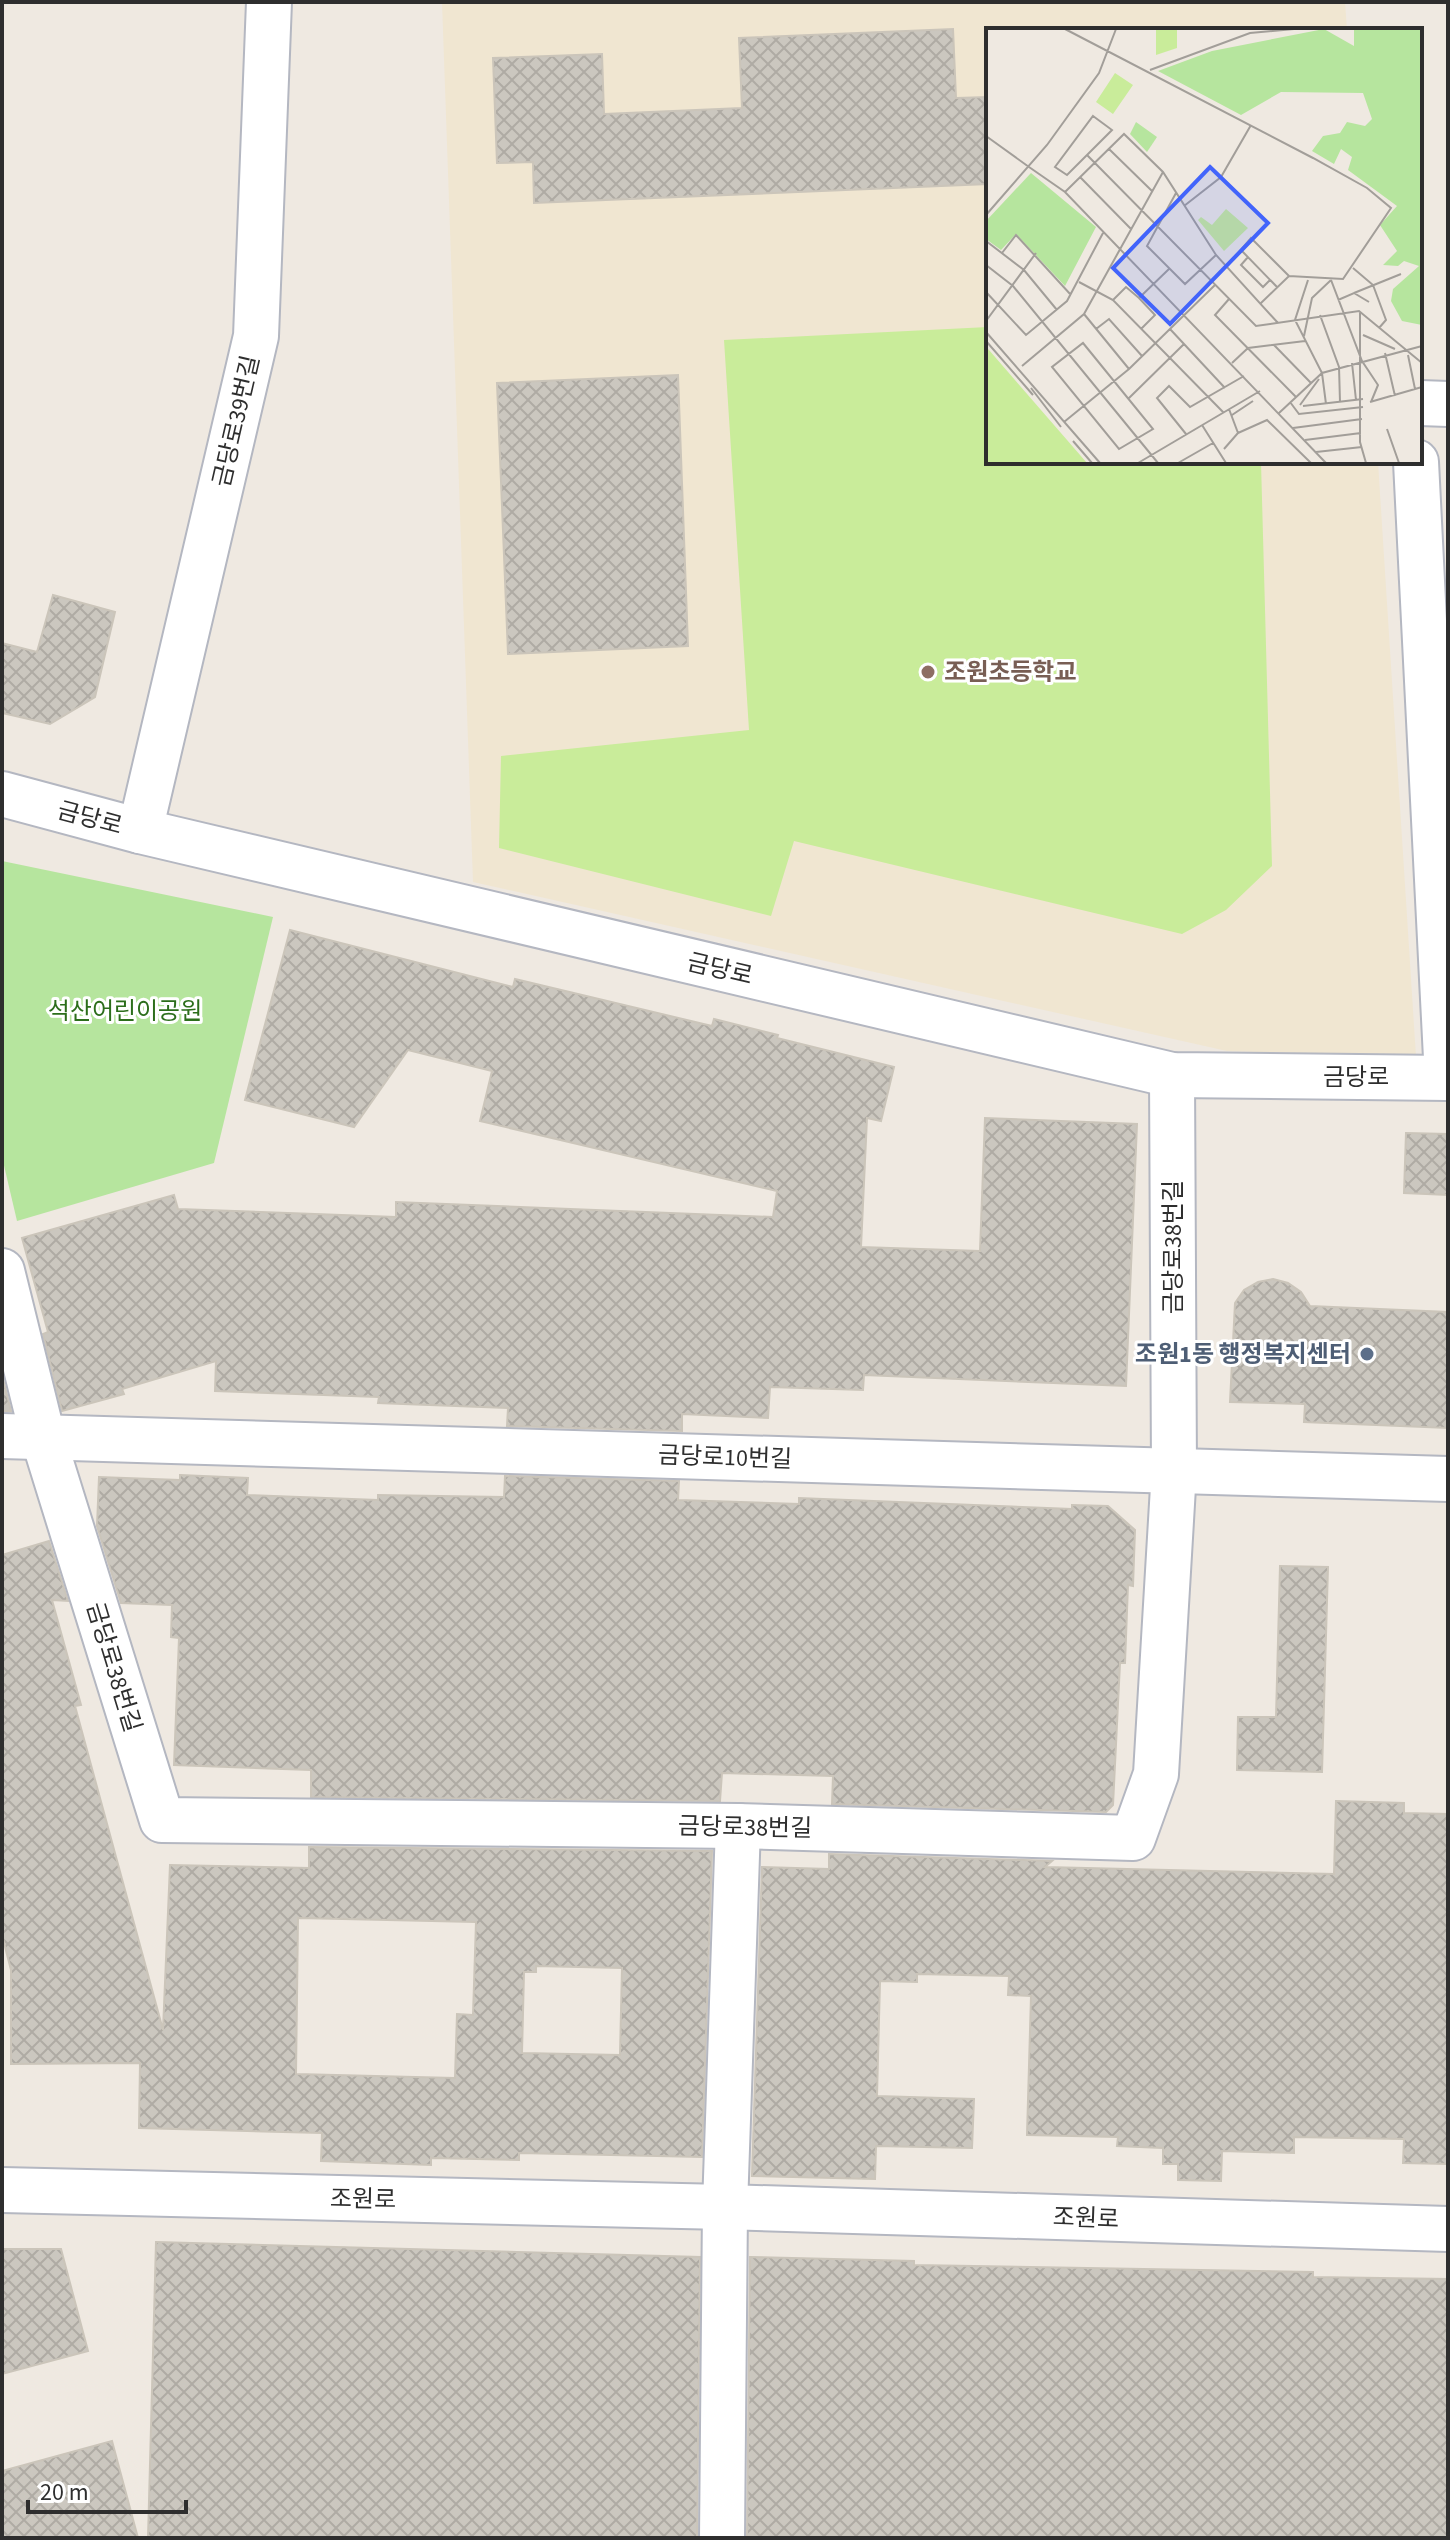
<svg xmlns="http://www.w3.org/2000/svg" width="1450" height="2540" viewBox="0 0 1450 2540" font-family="'Source Sans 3','Noto Sans KR',sans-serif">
<defs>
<pattern id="building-cross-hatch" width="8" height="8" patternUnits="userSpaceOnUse" patternTransform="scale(2)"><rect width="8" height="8" fill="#cbc7bf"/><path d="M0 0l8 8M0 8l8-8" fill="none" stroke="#afaba4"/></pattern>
</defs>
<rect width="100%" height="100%" fill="#efe9e1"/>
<path fill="#f0e6d1" d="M 442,2 L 1345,2 L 1347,30 L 988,30 L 988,462 L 1378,462 L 1416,1057 L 1227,1051 L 473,882 Z"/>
<path fill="#b6e59e" d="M 2,861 L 273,917 L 214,1163 L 17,1221 L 2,1157 Z"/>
<path fill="#c9ec9a" d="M 988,327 L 988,462 L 1261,462 L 1272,866 L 1226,910 L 1182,934 L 794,841 L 771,916 L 499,848 L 501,756 L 749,730 L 724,340 Z"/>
<g fill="url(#building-cross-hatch)" stroke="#cbc5ba" stroke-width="2" fill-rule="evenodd">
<path d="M 953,29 L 956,98 L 988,97 L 988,184 L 534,203 L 533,162 L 497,163 L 493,58 L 602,54 L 604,114 L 742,108 L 739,38 Z"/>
<path d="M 678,375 L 688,646 L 508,654 L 497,383 Z"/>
<path d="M 53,595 L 115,612 L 95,697 L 50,724 L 2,713 L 2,643 L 37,652 Z"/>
<path d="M 290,930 L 513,987 L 515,979 L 712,1026 L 714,1019 L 778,1035 L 777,1038 L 894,1067 L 881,1121 L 867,1118 L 861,1247 L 980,1251 L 985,1118 L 1137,1124 L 1126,1386 L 864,1375 L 863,1390 L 770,1387 L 768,1418 L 682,1414 L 682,1431 L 507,1426 L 508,1408 L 378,1403 L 379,1397 L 215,1391 L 216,1361 L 122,1389 L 124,1394 L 62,1411 L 43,1334 L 48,1332 L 22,1238 L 174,1195 L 178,1209 L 396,1217 L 396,1202 L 773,1217 L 777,1191 L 480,1121 L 492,1071 L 408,1050 L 354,1127 L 245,1100 Z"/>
<path d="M 1406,1133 L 1448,1134 L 1448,1195 L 1404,1193 Z"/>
<path d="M 1273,1279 L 1288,1283 L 1301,1292 L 1310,1306 L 1448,1312 L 1448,1428 L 1304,1422 L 1305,1404 L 1230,1402 L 1235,1303 L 1244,1290 L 1258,1282 Z"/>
<path d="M 2,1375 L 11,1411 L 2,1411 Z"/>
<path d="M 180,1475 L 248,1478 L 247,1495 L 378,1500 L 378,1495 L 504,1497 L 505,1476 L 679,1481 L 678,1500 L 799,1504 L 799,1498 L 1072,1509 L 1072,1505 L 1108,1506 L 1135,1530 L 1133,1586 L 1128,1585 L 1125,1663 L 1120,1663 L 1113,1805 L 1106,1812 L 832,1804 L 833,1776 L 722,1773 L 720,1801 L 311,1797 L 311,1770 L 174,1765 L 179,1638 L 171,1637 L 172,1605 L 121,1603 L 97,1526 L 99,1477 L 180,1480 Z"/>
<path d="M 49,1541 L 68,1601 L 52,1600 L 81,1705 L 75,1706 L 163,2030 L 170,1865 L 309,1868 L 309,1847 L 712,1851 L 702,2157 L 519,2153 L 519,2160 L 431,2158 L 431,2165 L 321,2161 L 322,2133 L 139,2128 L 140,2063 L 11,2064 L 11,1970 L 2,1935 L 2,1555 ZM 298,1918 L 476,1922 L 473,2015 L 457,2014 L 455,2078 L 296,2074 ZM 536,1966 L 622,1968 L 620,2055 L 522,2053 L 524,1972 L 536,1972 Z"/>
<path d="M 1280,1566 L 1328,1567 L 1322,1772 L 1237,1770 L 1238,1717 L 1276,1717 Z"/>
<path d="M 1336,1801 L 1404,1803 L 1404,1813 L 1448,1814 L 1448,2164 L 1403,2163 L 1404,2139 L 1294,2137 L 1294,2153 L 1222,2151 L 1221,2181 L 1178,2180 L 1178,2164 L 1163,2164 L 1163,2148 L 1117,2146 L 1118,2137 L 1027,2135 L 1031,1996 L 1008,1995 L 1009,1976 L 917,1974 L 917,1982 L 880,1981 L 877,2096 L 974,2099 L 972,2148 L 876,2146 L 875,2179 L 752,2176 L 762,1867 L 829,1869 L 829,1854 L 1052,1861 L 1045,1867 L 1334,1874 Z"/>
<path d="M 156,2242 L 700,2257 L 697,2538 L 148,2538 Z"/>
<path d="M 2,2249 L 61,2249 L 88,2351 L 2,2374 Z"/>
<path d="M 750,2257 L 914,2261 L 914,2265 L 1313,2272 L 1313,2277 L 1448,2279 L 1448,2538 L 747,2538 Z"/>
<path d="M 112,2441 L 138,2538 L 2,2538 L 2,2471 Z"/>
</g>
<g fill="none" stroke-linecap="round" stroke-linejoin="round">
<g stroke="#b4b7c1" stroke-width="48">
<g id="street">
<path d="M 1420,403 L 1448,404"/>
<path d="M 1416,462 L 1447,1078"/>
<path d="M 140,831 L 256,336 L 269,2"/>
<path d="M 2,1271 L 43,1437 L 162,1820 L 738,1826 L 1133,1838 L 1156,1774 L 1174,1470 L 1172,1075"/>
<path d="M 2,1436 L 1448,1479"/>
<path d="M 722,2538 L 725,2207 L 738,1826"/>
</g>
</g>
<g stroke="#b4b7c1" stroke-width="48">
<g id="secondary">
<path d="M 2,794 L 140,831 L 1172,1075 L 1448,1078"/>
<path d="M 2,2190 L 725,2207 L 1448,2229"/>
</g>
</g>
<use href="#street" stroke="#fff" stroke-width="44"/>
<use href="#secondary" stroke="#fff" stroke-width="44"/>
</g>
<circle fill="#8d6e63" stroke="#fff" stroke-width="3" cx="928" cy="672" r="8"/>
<circle fill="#5c6f8a" stroke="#fff" stroke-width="3" cx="1367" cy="1354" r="8"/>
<g text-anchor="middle" stroke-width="6" stroke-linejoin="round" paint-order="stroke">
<g font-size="24" fill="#2e2e2e" stroke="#fff">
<text transform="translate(236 421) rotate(-77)" y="8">금당로39번길</text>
<text transform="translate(90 818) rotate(15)" y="8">금당로</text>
<text transform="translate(720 969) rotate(13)" y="8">금당로</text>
<text x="1356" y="1085">금당로</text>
<text transform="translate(1173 1247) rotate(-90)" y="8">금당로38번길</text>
<text transform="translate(725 1457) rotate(2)" y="8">금당로10번길</text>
<text transform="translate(114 1667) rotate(73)" y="8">금당로38번길</text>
<text transform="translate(745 1827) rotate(1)" y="8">금당로38번길</text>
<text transform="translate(363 2199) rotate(1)" y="8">조원로</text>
<text transform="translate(1086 2218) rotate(2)" y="8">조원로</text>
</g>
<g font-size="24" font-weight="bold" fill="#785e54" stroke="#fff" text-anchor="start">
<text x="944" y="680">조원초등학교</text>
</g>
<g font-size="24" fill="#2c6e1b" stroke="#fff">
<text x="125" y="1019">석산어린이공원</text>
</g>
<g font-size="24" font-weight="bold" fill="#4e5e75" stroke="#fff" text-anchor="end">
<text x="1351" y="1362">조원1동 행정복지센터</text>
</g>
</g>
<g transform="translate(986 28)">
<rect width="436" height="436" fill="#efe9e1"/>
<path d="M 150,94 L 171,109 L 161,124 L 144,106 Z" fill="#b6e59e"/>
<path d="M 338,1 L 368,18 L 368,1 L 436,1 L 436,297 L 416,293 L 405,273 L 407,261 L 433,238 L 418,233 L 412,238 L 397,237 L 411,223 L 394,197 L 411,178 L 362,142 L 366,129 L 355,121 L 348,136 L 326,123 L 337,108 L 354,105 L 361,94 L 379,98 L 386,91 L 377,65 L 295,64 L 255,87 L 172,43 L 226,23 ZM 45,145 L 110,199 L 79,258 L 30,206 L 15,222 L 0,211 L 0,193 Z" fill="#b6e59e"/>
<path d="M 170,1 L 191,1 L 191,20 L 170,27 ZM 129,45 L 147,57 L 127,86 L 110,74 ZM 240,181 L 262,200 L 238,223 L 212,192 L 215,189 L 226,197 ZM 0,319 L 3,322 L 101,435 L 0,435 Z" fill="#c9ec9a"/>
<path fill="none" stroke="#a29e99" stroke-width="2" d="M 79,1 L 327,130 L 381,160 L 405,180 L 357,251 L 303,248 L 275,275M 164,42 L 264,5 L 308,1M 107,88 L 126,102 L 81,147 L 69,139 ZM 0,108 L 43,139M 123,121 L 166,163M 101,127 L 270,298 L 373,283 L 436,335M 43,139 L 79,164 L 340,435M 94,149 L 145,201M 79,164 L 138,106 L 177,144 L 230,227 L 292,295M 190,165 L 161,218 L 199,256 L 230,227M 198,178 L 235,149 L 265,97M 0,187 L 61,117 L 113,45 L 130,1M 0,213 L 38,242 L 71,282M 255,222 L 291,259M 16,225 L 30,207 L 85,267M 262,229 L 255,237 L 277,259 L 284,252M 0,237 L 27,258 L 172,435M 241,238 L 265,210 L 303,248M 367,240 L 387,257 L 400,292 L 393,300M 322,252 L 309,292 L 336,345 L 340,376M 93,254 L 127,272 L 237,384M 0,264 L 40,307 L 81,273 L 117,205M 368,265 L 415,246M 153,270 L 184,240M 243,271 L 229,287 L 310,369M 127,272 L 140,259 L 153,270 L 169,287 L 155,301M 352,272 L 368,265 L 383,274M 374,284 L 374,414 L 380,435M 98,286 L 143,341M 334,287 L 353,339 L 354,374M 0,293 L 50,225M 110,301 L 123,291 L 156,328M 184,301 L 239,360M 0,304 L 114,435M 377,307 L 409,321M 318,308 L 326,270 L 345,252 L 376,333 L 392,357 L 385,374M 0,313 L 47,367M 97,315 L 167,401 L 133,421 L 66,339 ZM 288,317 L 325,355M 399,325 L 409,368M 422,327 L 429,361M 246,335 L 262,320 L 319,313M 366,335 L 370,372M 36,338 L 98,286 L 177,144M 45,360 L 75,399M 177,364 L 183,358 L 204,379 L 258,348M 177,364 L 171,370 L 200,406M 142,371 L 198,316M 304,374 L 313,386 L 377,379M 384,374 L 436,359M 314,377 L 333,351M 317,378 L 377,371M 293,385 L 336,345 L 436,318M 246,387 L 267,373M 78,394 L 143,341 L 229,257M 216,397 L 240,435M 307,400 L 376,391M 401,401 L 413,435M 252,405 L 281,392 L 325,435M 319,412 L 375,405M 87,413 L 106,435M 238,421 L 252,405 L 243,381M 330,424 L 376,419M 152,435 L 274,363M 192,435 L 227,415"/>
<path fill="#4264fb" fill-opacity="0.15" stroke="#4264fb" stroke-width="4" d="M 224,139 L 282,195 L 184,296 L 127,240 Z"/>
<rect width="436" height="436" fill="none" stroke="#2e2e2e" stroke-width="4"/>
</g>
<rect width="1450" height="2540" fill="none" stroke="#2e2e2e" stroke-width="8"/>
<path d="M28 2500v12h158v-12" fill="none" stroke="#2e2e2e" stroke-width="4"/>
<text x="40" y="2500" font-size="24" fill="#2e2e2e" stroke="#ffffff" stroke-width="6" paint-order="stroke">20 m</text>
</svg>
